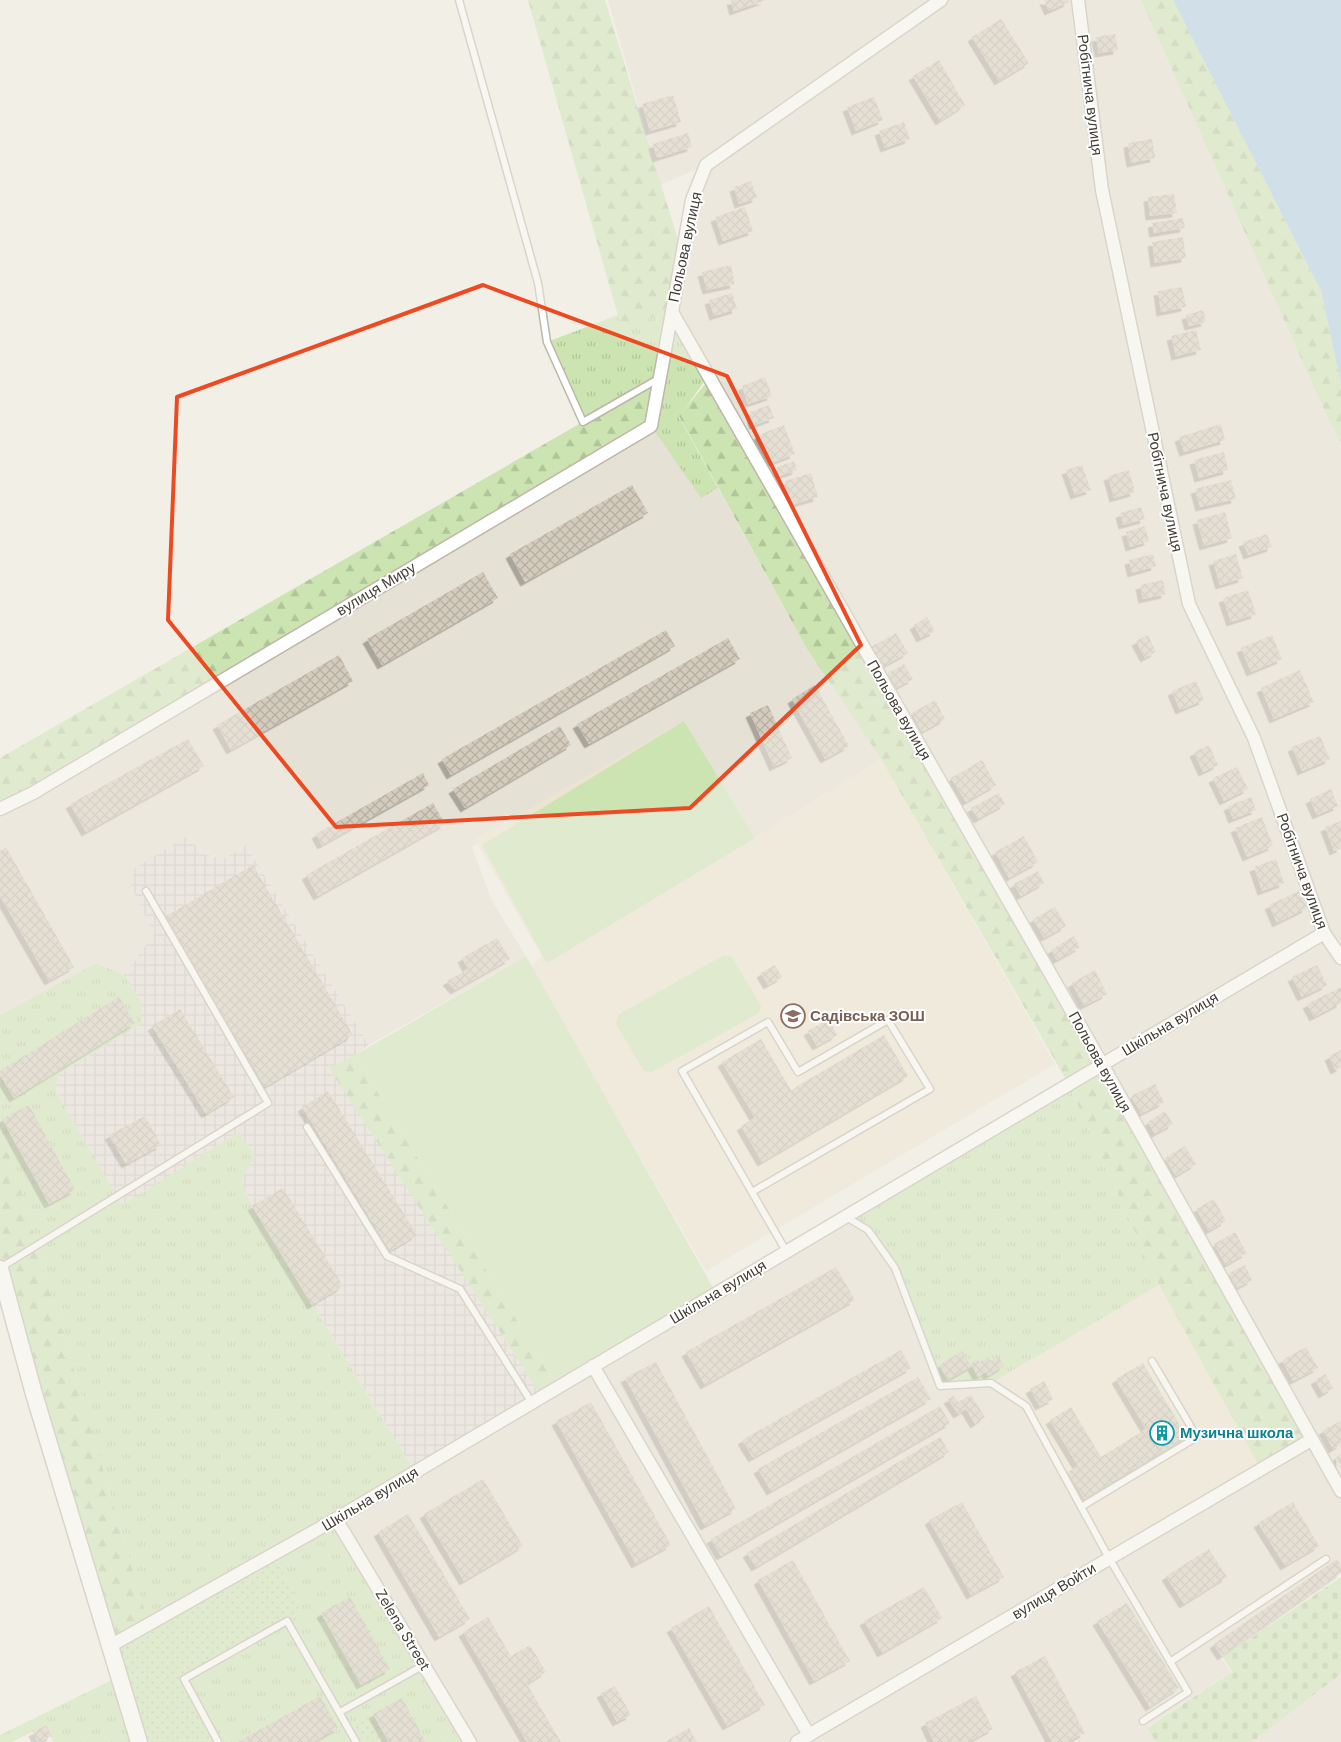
<svg xmlns="http://www.w3.org/2000/svg" width="1341" height="1742" viewBox="0 0 1341 1742" font-family="'DM Sans',sans-serif">
<defs>
<pattern id="industrial-grid" width="8" height="8" patternUnits="userSpaceOnUse" patternTransform="scale(1.25)"><rect width="8" height="8" fill="#e4e1db"/><path d="M0 4h8M4 0v8" fill="none" stroke="#c5c2bd"/></pattern>
<pattern id="grass-tufts" width="24" height="20" patternUnits="userSpaceOnUse" patternTransform="scale(1.25)"><rect width="24" height="20" fill="#cbe4b1"/><path d="M3 7l-1-3M5 7V3M7 7l1-3M15 17l-1-3M17 17v-4M19 17l1-3" fill="none" stroke="#b0c599"/></pattern>
<pattern id="forest-firs" width="22" height="20" patternUnits="userSpaceOnUse" patternTransform="scale(1.25)"><rect width="22" height="20" fill="#cbe4b1"/><path d="M5 1l3.5 6h-7zM16 11l3.5 6h-7z" fill="#b0c599"/></pattern>
<pattern id="cemetery-stones" width="16" height="16" patternUnits="userSpaceOnUse" patternTransform="scale(1.25)"><rect width="16" height="16" fill="#cbe4b1"/><path d="M2 7V4a2 2 0 0 1 4 0v3zM10 15v-3a2 2 0 0 1 4 0v3z" fill="#b0c599"/></pattern>
<pattern id="park-dots" width="8" height="8" patternUnits="userSpaceOnUse" patternTransform="scale(1.25)"><rect width="8" height="8" fill="#cbe4b1"/><path d="M2 2h.1M6 6h.1" fill="none" stroke="#b0c599" stroke-width="1.8" stroke-linecap="round"/></pattern>
<pattern id="building-cross-hatch" width="8" height="8" patternUnits="userSpaceOnUse" patternTransform="scale(1.25)"><rect width="8" height="8" fill="#d3cbbc"/><path d="M0 0l8 8M0 8l8-8" fill="none" stroke="#b6afa2"/></pattern>
<filter id="shadow"><feDropShadow dx="-4.5" dy="4.5" stdDeviation="0" flood-color="#0004"/></filter>
</defs>
<rect width="100%" height="100%" fill="#f2efe6"/>
<g fill="#e6e1d5">
<path d="M 608,0 L 1141,0 L 1330,423 L 1341,442 L 1341,1488 L 672,312 L 705,165 L 661,185 Z"/>
<path d="M 651,426 L 702,497 L 718,488 L 807,649 L 881,759 L 755,838 L 684,722 L 472,847 L 491,899 L 526,956 L 369,1045 L 246,845 L 223,859 L 204,854 L 131,886 L 154,934 L 124,975 L 96,963 L 0,1015 L 0,809 Z"/>
<path d="M 845,1216 L 868,1230 L 887,1257 L 940,1385 L 991,1383 L 1311,1440 L 1341,1491 L 1341,1564 L 1214,1647 L 1231,1672 L 1147,1727 L 1156,1742 L 470,1742 L 336,1519 Z"/>
<path d="M 1341,1674 L 1341,1742 L 1252,1742 Z"/>
</g>
<path fill="url(#industrial-grid)" d="M 187,836 L 204,854 L 223,859 L 246,845 L 369,1045 L 355,1055 L 336,1077 L 542,1397 L 415,1472 L 252,1206 L 241,1181 L 239,1132 L 122,1206 L 55,1090 L 59,1074 L 141,1024 L 141,1002 L 124,975 L 154,934 L 131,886 L 133,869 Z"/>
<g fill="#eae4d1">
<path d="M 684,721 L 755,837 L 881,759 L 1055,1064 L 706,1271 L 530,967 L 542,957 L 475,839 Z"/>
<path d="M 1159,1285 L 1261,1469 L 1109,1558 L 1026,1406 L 991,1383 Z"/>
</g>
<g fill="url(#grass-tufts)">
<path d="M 672,312 L 706,379 L 679,417 L 718,488 L 701,498 L 651,426 L 583,422 L 547,342 L 618,315 L 621,325 Z"/>
<path d="M 96,963 L 124,975 L 141,1002 L 141,1024 L 59,1074 L 55,1090 L 122,1205 L 239,1132 L 255,1156 L 241,1181 L 252,1206 L 415,1472 L 149,1625 L 0,1119 L 0,1015 Z"/>
<path d="M 1068,1083 L 1159,1285 L 991,1383 L 940,1386 L 895,1268 L 868,1230 L 845,1216 Z"/>
<path d="M 336,1519 L 470,1742 L 426,1742 L 401,1699 L 356,1725 L 365,1742 L 218,1742 L 184,1679 L 303,1611 L 274,1555 Z"/>
<path d="M 120,1676 L 139,1742 L 53,1742 L 46,1725 L 12,1742 L 0,1742 L 0,1735 Z"/>
</g>
<g fill="url(#forest-firs)">
<path d="M 528,0 L 605,0 L 682,253 L 672,312 L 621,326 Z"/>
<path d="M 1141,0 L 1173,0 L 1321,291 L 1341,384 L 1341,442 L 1330,423 Z"/>
<path d="M 659,378 L 651,426 L 0,809 L 0,758 Z"/>
<path d="M 710,378 L 1311,1440 L 1261,1469 L 1159,1285 L 1068,1083 L 881,759 L 807,649 L 679,416 Z"/>
<path d="M 355,1055 L 558,1387 L 542,1397 L 329,1068 Z"/>
<path d="M 0,1119 L 149,1625 L 110,1646 L 0,1268 Z"/>
</g>
<path fill="url(#cemetery-stones)" d="M 1341,1577 L 1341,1674 L 1252,1742 L 1156,1742 L 1147,1728 L 1232,1672 L 1223,1657 Z"/>
<g fill="url(#park-dots)">
<path d="M 274,1555 L 303,1611 L 184,1679 L 219,1742 L 139,1742 L 110,1646 Z"/>
<path d="M 373,1714 L 388,1742 L 365,1742 L 355,1725 Z"/>
</g>
<g fill="#cbe4b1">
<path d="M 684,721 L 755,838 L 547,963 L 482,845 Z"/>
<path d="M 724,955 L 732,957 L 761,1006 L 759,1013 L 652,1072 L 644,1071 L 616,1024 L 618,1015 Z"/>
<path d="M 526,956 L 716,1293 L 558,1387 L 355,1055 Z"/>
</g>
<path fill="#a6cceb" d="M 1173,0 L 1341,0 L 1341,384 L 1321,291 Z"/>
<g fill="url(#building-cross-hatch)" filter="url(#shadow)">
<path d="M 731,0 L 766,0 L 734,11 Z"/>
<path d="M 1044,0 L 1068,0 L 1069,2 L 1049,11 Z"/>
<path d="M 1001,19 L 1029,63 L 999,81 L 972,37 Z"/>
<path d="M 1115,34 L 1118,50 L 1099,53 L 1096,37 Z"/>
<path d="M 939,60 L 965,105 L 940,121 L 913,76 Z"/>
<path d="M 673,95 L 681,122 L 650,131 L 642,104 Z"/>
<path d="M 874,97 L 883,120 L 856,131 L 847,107 Z"/>
<path d="M 904,122 L 910,139 L 885,148 L 879,131 Z"/>
<path d="M 688,133 L 692,147 L 657,158 L 653,144 Z"/>
<path d="M 1152,139 L 1155,158 L 1131,163 L 1128,143 Z"/>
<path d="M 751,181 L 757,198 L 739,204 L 734,187 Z"/>
<path d="M 1174,194 L 1177,213 L 1150,216 L 1148,197 Z"/>
<path d="M 745,207 L 753,231 L 723,241 L 715,217 Z"/>
<path d="M 1183,218 L 1185,228 L 1154,233 L 1152,223 Z"/>
<path d="M 1183,237 L 1186,258 L 1155,263 L 1152,242 Z"/>
<path d="M 731,265 L 735,284 L 707,290 L 702,272 Z"/>
<path d="M 1182,287 L 1186,307 L 1161,312 L 1158,291 Z"/>
<path d="M 732,293 L 737,309 L 714,316 L 709,300 Z"/>
<path d="M 1203,310 L 1206,322 L 1189,326 L 1186,315 Z"/>
<path d="M 1196,330 L 1201,350 L 1176,356 L 1171,336 Z"/>
<path d="M 765,377 L 772,396 L 748,404 L 742,386 Z"/>
<path d="M 769,405 L 774,418 L 754,425 L 750,412 Z"/>
<path d="M 1221,424 L 1225,440 L 1184,452 L 1179,437 Z"/>
<path d="M 784,425 L 795,454 L 769,464 L 758,435 Z"/>
<path d="M 1224,452 L 1228,470 L 1199,478 L 1194,460 Z"/>
<path d="M 794,461 L 797,470 L 780,476 L 777,467 Z"/>
<path d="M 1082,465 L 1091,490 L 1075,495 L 1066,470 Z"/>
<path d="M 1129,470 L 1135,492 L 1114,498 L 1108,476 Z"/>
<path d="M 811,473 L 818,497 L 792,505 L 785,481 Z"/>
<path d="M 1231,480 L 1236,499 L 1200,507 L 1195,489 Z"/>
<path d="M 632,485 L 648,513 L 525,582 L 510,554 Z"/>
<path d="M 1141,507 L 1145,519 L 1123,525 L 1120,513 Z"/>
<path d="M 1225,512 L 1232,538 L 1204,546 L 1197,520 Z"/>
<path d="M 1145,526 L 1149,541 L 1130,547 L 1126,532 Z"/>
<path d="M 1267,534 L 1272,547 L 1248,555 L 1243,542 Z"/>
<path d="M 1153,554 L 1156,566 L 1132,573 L 1129,560 Z"/>
<path d="M 1236,554 L 1243,578 L 1220,585 L 1213,561 Z"/>
<path d="M 483,572 L 498,598 L 382,665 L 367,639 Z"/>
<path d="M 1163,580 L 1166,594 L 1143,599 L 1140,585 Z"/>
<path d="M 1248,590 L 1256,614 L 1231,622 L 1223,598 Z"/>
<path d="M 927,617 L 935,631 L 921,638 L 914,625 Z"/>
<path d="M 666,630 L 675,646 L 451,775 L 442,759 Z"/>
<path d="M 896,633 L 908,653 L 882,667 L 871,647 Z"/>
<path d="M 1148,635 L 1156,652 L 1145,658 L 1136,641 Z"/>
<path d="M 1272,635 L 1282,659 L 1251,672 L 1241,648 Z"/>
<path d="M 728,638 L 740,659 L 589,744 L 577,724 Z"/>
<path d="M 339,655 L 353,681 L 231,750 L 217,725 Z"/>
<path d="M 904,664 L 913,679 L 896,688 L 888,673 Z"/>
<path d="M 1300,670 L 1314,702 L 1274,719 L 1261,688 Z"/>
<path d="M 1196,681 L 1204,700 L 1180,710 L 1172,691 Z"/>
<path d="M 815,685 L 849,746 L 825,759 L 792,699 Z"/>
<path d="M 935,700 L 945,719 L 922,732 L 912,713 Z"/>
<path d="M 768,705 L 792,758 L 774,767 L 750,713 Z"/>
<path d="M 560,726 L 571,745 L 465,808 L 453,789 Z"/>
<path d="M 1320,736 L 1330,759 L 1302,771 L 1292,747 Z"/>
<path d="M 188,739 L 204,766 L 86,832 L 70,804 Z"/>
<path d="M 1209,745 L 1218,765 L 1203,772 L 1194,752 Z"/>
<path d="M 982,760 L 996,785 L 966,802 L 951,778 Z"/>
<path d="M 1237,767 L 1248,789 L 1224,801 L 1213,778 Z"/>
<path d="M 423,773 L 429,785 L 322,845 L 316,834 Z"/>
<path d="M 1331,789 L 1338,806 L 1317,815 L 1310,799 Z"/>
<path d="M 999,793 L 1005,804 L 978,819 L 971,808 Z"/>
<path d="M 1251,797 L 1256,810 L 1233,819 L 1228,806 Z"/>
<path d="M 433,803 L 445,824 L 318,896 L 306,875 Z"/>
<path d="M 1262,817 L 1273,846 L 1247,857 L 1235,828 Z"/>
<path d="M 1341,821 L 1341,848 L 1334,851 L 1325,827 Z"/>
<path d="M 1024,836 L 1038,862 L 1009,878 L 995,852 Z"/>
<path d="M 6,847 L 74,967 L 49,981 L 0,896 L 0,851 Z"/>
<path d="M 1276,859 L 1284,883 L 1262,891 L 1254,867 Z"/>
<path d="M 253,865 L 353,1035 L 265,1087 L 165,917 Z"/>
<path d="M 1038,871 L 1044,883 L 1021,896 L 1014,884 Z"/>
<path d="M 1299,891 L 1307,908 L 1277,923 L 1269,905 Z"/>
<path d="M 1055,907 L 1066,926 L 1044,938 L 1033,919 Z"/>
<path d="M 1074,936 L 1080,947 L 1057,960 L 1051,950 Z"/>
<path d="M 497,938 L 510,959 L 455,990 L 447,981 L 468,969 L 462,958 Z"/>
<path d="M 775,965 L 782,977 L 768,985 L 761,973 Z"/>
<path d="M 1317,965 L 1327,985 L 1302,997 L 1292,977 Z"/>
<path d="M 1095,970 L 1107,994 L 1084,1006 L 1072,983 Z"/>
<path d="M 1341,987 L 1341,1003 L 1314,1017 L 1307,1004 Z"/>
<path d="M 119,997 L 135,1023 L 14,1098 L 0,1075 L 0,1071 Z"/>
<path d="M 180,1009 L 234,1097 L 206,1114 L 152,1026 Z"/>
<path d="M 829,1019 L 837,1035 L 817,1046 L 808,1031 Z"/>
<path d="M 884,1035 L 908,1076 L 762,1162 L 741,1126 L 755,1118 L 722,1062 L 761,1039 L 791,1090 Z"/>
<path d="M 1341,1050 L 1341,1067 L 1335,1070 L 1329,1056 Z"/>
<path d="M 1155,1084 L 1164,1102 L 1141,1114 L 1131,1096 Z"/>
<path d="M 328,1091 L 417,1235 L 390,1251 L 302,1107 Z"/>
<path d="M 29,1105 L 75,1190 L 49,1204 L 2,1119 Z"/>
<path d="M 1165,1111 L 1173,1124 L 1155,1134 L 1148,1122 Z"/>
<path d="M 145,1116 L 161,1145 L 126,1164 L 109,1135 Z"/>
<path d="M 1185,1146 L 1196,1164 L 1176,1176 L 1165,1158 Z"/>
<path d="M 283,1188 L 343,1286 L 312,1305 L 252,1206 Z"/>
<path d="M 1214,1199 L 1226,1221 L 1209,1231 L 1196,1209 Z"/>
<path d="M 1235,1232 L 1247,1253 L 1226,1265 L 1214,1244 Z"/>
<path d="M 1245,1265 L 1252,1280 L 1237,1288 L 1229,1273 Z"/>
<path d="M 836,1267 L 855,1300 L 705,1385 L 686,1352 Z"/>
<path d="M 1306,1347 L 1318,1368 L 1293,1381 L 1282,1360 Z"/>
<path d="M 901,1350 L 911,1368 L 753,1458 L 742,1440 Z"/>
<path d="M 962,1351 L 970,1364 L 978,1359 L 980,1362 L 988,1357 L 990,1361 L 998,1356 L 1004,1366 L 988,1376 L 986,1372 L 978,1377 L 972,1366 L 948,1380 L 939,1365 Z"/>
<path d="M 656,1362 L 736,1509 L 705,1526 L 625,1378 Z"/>
<path d="M 1143,1363 L 1187,1437 L 1084,1499 L 1068,1472 L 1078,1466 L 1050,1420 L 1071,1407 L 1101,1457 L 1146,1429 L 1116,1379 Z"/>
<path d="M 1325,1374 L 1333,1388 L 1323,1394 L 1315,1380 Z"/>
<path d="M 918,1377 L 931,1399 L 771,1491 L 758,1469 Z"/>
<path d="M 1044,1381 L 1053,1399 L 1040,1406 L 1030,1389 Z"/>
<path d="M 971,1395 L 985,1417 L 975,1424 L 966,1409 L 958,1414 L 948,1399 L 954,1396 L 958,1402 Z"/>
<path d="M 591,1402 L 671,1545 L 636,1564 L 556,1421 Z"/>
<path d="M 940,1406 L 950,1423 L 721,1556 L 711,1539 Z"/>
<path d="M 1341,1421 L 1341,1444 L 1333,1449 L 1323,1430 Z"/>
<path d="M 940,1437 L 949,1452 L 756,1567 L 747,1553 Z"/>
<path d="M 1341,1454 L 1341,1468 L 1336,1457 Z"/>
<path d="M 483,1479 L 523,1546 L 464,1581 L 424,1514 Z"/>
<path d="M 962,1502 L 1004,1577 L 971,1595 L 929,1520 Z"/>
<path d="M 1293,1502 L 1319,1546 L 1285,1566 L 1258,1523 Z"/>
<path d="M 408,1514 L 470,1619 L 439,1637 L 378,1532 Z"/>
<path d="M 1209,1549 L 1227,1577 L 1184,1604 L 1166,1576 Z"/>
<path d="M 1337,1559 L 1341,1565 L 1341,1573 L 1222,1656 L 1214,1644 Z"/>
<path d="M 793,1560 L 850,1661 L 814,1681 L 758,1580 Z"/>
<path d="M 924,1587 L 942,1618 L 882,1653 L 864,1621 Z"/>
<path d="M 350,1597 L 390,1669 L 361,1685 L 321,1613 Z"/>
<path d="M 1127,1603 L 1179,1688 L 1150,1707 L 1097,1621 Z"/>
<path d="M 709,1606 L 765,1705 L 727,1726 L 671,1628 Z"/>
<path d="M 488,1617 L 511,1656 L 530,1645 L 546,1672 L 527,1684 L 561,1742 L 527,1742 L 463,1632 Z"/>
<path d="M 1045,1656 L 1085,1733 L 1067,1742 L 1052,1742 L 1015,1672 Z"/>
<path d="M 615,1686 L 631,1715 L 617,1722 L 601,1693 Z"/>
<path d="M 320,1696 L 338,1728 L 314,1742 L 238,1742 Z"/>
<path d="M 976,1696 L 993,1729 L 968,1742 L 934,1742 L 925,1723 Z"/>
<path d="M 402,1698 L 426,1742 L 389,1742 L 373,1714 Z"/>
<path d="M 46,1725 L 52,1736 L 38,1742 L 33,1732 Z"/>
<path d="M 689,1728 L 697,1742 L 665,1742 Z"/>
</g>
<g fill="none" stroke-linecap="round" stroke-linejoin="round">
<g stroke="#bdb7aa" stroke-width="9">
<g id="service">
<path d="M 459,0 L 538,283 L 547,342 L 583,422 L 658,379"/>
<path d="M 307,1127 L 387,1256 L 460,1289 L 532,1403"/>
<path d="M 752,1192 L 930,1089 L 888,1020 L 798,1072 L 768,1022 L 682,1071 L 786,1251"/>
<path d="M 846,1217 L 868,1230 L 895,1268 L 940,1386 L 991,1383 L 1026,1406 L 1109,1558 L 1188,1692 L 1143,1721"/>
<path d="M 0,1268 L 268,1103 L 146,891"/>
<path d="M 1081,1507 L 1197,1437 L 1152,1361"/>
<path d="M 1170,1662 L 1326,1559"/>
<path d="M 340,1712 L 424,1665"/>
<path d="M 218,1742 L 184,1679 L 287,1621 L 356,1742"/>
</g>
</g>
<g stroke="#bdb7aa" stroke-width="15">
<g id="minor">
<path d="M 941,0 L 706,165 L 692,200 L 672,312 L 1102,1064 L 1341,1491"/>
<path d="M 1078,0 L 1102,190 L 1189,604 L 1254,738 L 1324,933 L 1341,958"/>
<path d="M 0,809 L 33,793 L 651,426 L 672,312"/>
<path d="M 593,1366 L 809,1735"/>
<path d="M 336,1519 L 470,1742"/>
<path d="M 110,1646 L 336,1519 L 1324,933"/>
<path d="M 797,1742 L 1311,1440"/>
</g>
</g>
<g stroke="#bdb7aa" stroke-width="19">
<path id="tertiary" d="M 0,1269 L 34,1394 L 139,1742"/>
</g>
<use href="#service" stroke="#fff" stroke-width="6"/>
<use href="#minor" stroke="#fff" stroke-width="12"/>
<use href="#tertiary" stroke="#fff" stroke-width="16"/>
</g>
<path d="M0 0H1341V1742H0ZM 483,285 L 727,376 L 861,645 L 690,808 L 336,827 L 168,620 L 177,397 Z" fill="#f2efe6" fill-opacity=".55" fill-rule="evenodd"/>
<path fill="none" stroke="#ec4a23" stroke-width="4" stroke-linejoin="round" d="M 483,285 L 727,376 L 861,645 L 690,808 L 336,827 L 168,620 L 177,397 Z"/>
<defs>
<g id="school-ring" transform="scale(1.25)"><circle r="9.5" fill="#fff" stroke="#8d6e63" stroke-width="1.5"/><path d="M0-5L7-2L0 1L-7-2ZM-4 1L0 2.5L4 1V4Q0 6-4 4Z" fill="#8d6e63"/></g>
<g id="building-ring" transform="scale(1.25)"><circle r="9.5" fill="#fff" stroke="#0f9aa8" stroke-width="1.5"/><path d="M-4-6H4V6H1V3H-1V6H-4ZM-2.5-4.3h1.7v1.8h-1.7ZM.8-4.3h1.7v1.8H.8ZM-2.5-1h1.7V.8h-1.7ZM.8-1h1.7V.8H.8Z" fill="#0f9aa8"/></g>
</defs>
<g fill-rule="evenodd">
<use href="#school-ring" x="793" y="1016"/>
<use href="#building-ring" x="1162" y="1433"/>
</g>
<g text-anchor="middle" stroke-width="4" stroke-linejoin="round" paint-order="stroke">
<g font-size="15" fill="#443f36" stroke="#fff">
<text transform="translate(1090 95) rotate(83)" y="5">Робітнича вулиця</text>
<text transform="translate(685 247) rotate(-78)" y="5">Польова вулиця</text>
<text transform="translate(1165 492) rotate(78)" y="5">Робітнича вулиця</text>
<text transform="translate(376 589) rotate(-31)" y="5">вулиця Миру</text>
<text transform="translate(899 710) rotate(60)" y="5">Польова вулиця</text>
<text transform="translate(1302 871) rotate(70)" y="5">Робітнича вулиця</text>
<text transform="translate(1170 1024) rotate(-31)" y="5">Шкільна вулиця</text>
<text transform="translate(1100 1062) rotate(61)" y="5">Польова вулиця</text>
<text transform="translate(718 1292) rotate(-31)" y="5">Шкільна вулиця</text>
<text transform="translate(370 1499) rotate(-31)" y="5">Шкільна вулиця</text>
<text transform="translate(1054 1591) rotate(-31)" y="5">вулиця Войти</text>
<text transform="translate(403 1630) rotate(59)" y="5">Zelena Street</text>
</g>
<g font-size="15" font-weight="bold" fill="#785e54" stroke="#fff" text-anchor="start">
<text x="810" y="1021">Садівська ЗОШ</text>
</g>
<g font-size="15" font-weight="bold" fill="#0d838f" stroke="#fff" text-anchor="start">
<text x="1180" y="1438">Музична школа</text>
</g>
</g>
</svg>
